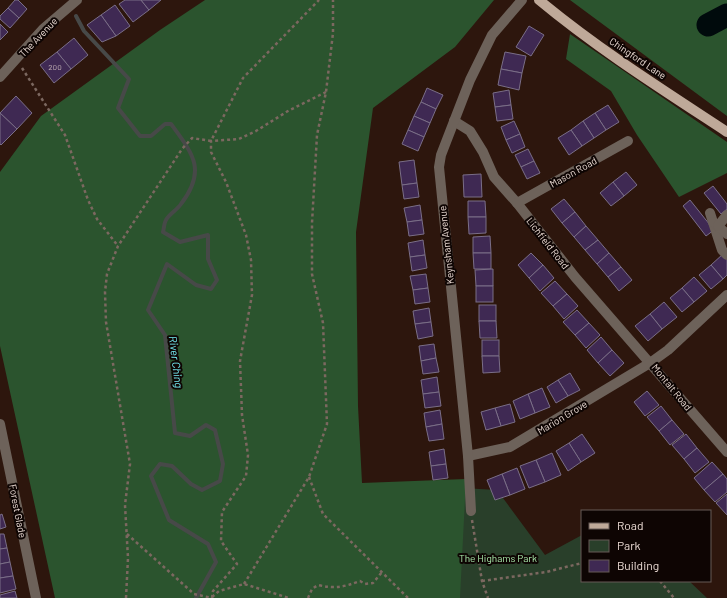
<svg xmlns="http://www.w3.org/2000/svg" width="727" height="598" viewBox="0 0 727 598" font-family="Barlow,sans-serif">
<rect width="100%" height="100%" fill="#2d160d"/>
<path fill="#293f2a" d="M 462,488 L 497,490 L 545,555 L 582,535 L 582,581 L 689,581 L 707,598 L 457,598 Z"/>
<g fill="#2b542e">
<path d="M 205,0 L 494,0 L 455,47 L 373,108 L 356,232 L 358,406 L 362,483 L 466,479 L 460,598 L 55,598 L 0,346 L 0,172 L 41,116 L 160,30 Z"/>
<path d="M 570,0 L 727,0 L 727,116 Z"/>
<path d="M 570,34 L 727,142 L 727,173 L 679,197 L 637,135 L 611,91 L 566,59 Z"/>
</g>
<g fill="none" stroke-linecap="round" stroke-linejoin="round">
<path stroke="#474948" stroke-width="4" d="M 76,16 L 84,31 L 129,79 L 118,108 L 140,136 L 151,136 L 165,124 L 171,124 C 193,154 207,170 181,204 C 177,210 169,214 166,220 C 164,223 164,229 163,232 L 180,242 L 208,235 L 208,259 L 217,280 L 211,289 L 196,285 L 167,264 L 148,310 L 165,335 L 175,433 L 190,436 L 206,425 L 215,430 L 223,464 L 220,481 L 202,490 L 191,484 L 172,466 L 160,464 L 151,476 L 169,520 L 208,544 L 216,562 L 196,598"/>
<path stroke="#000a0c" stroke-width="23" d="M 708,25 L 727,15"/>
</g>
<g fill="#3f2953" stroke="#7a6e87">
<path d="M 15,0 L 18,0 L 27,9 L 19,18 L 8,8 Z"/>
<path d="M 125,0 L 141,0 L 149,10 L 133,22 L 119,4 Z"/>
<path d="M 141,0 L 161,0 L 149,10 Z"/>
<path d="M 115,5 L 130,26 L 116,36 L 101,15 Z"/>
<path d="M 8,8 L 19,18 L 10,28 L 0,19 L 0,16 Z"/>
<path d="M 101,15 L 116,36 L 102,42 L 87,25 Z"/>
<path d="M 0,24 L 8,32 L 0,40 Z"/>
<path d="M 529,26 L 544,35 L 531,56 L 516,47 Z"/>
<path d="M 74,38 L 88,55 L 71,69 L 57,52 Z"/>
<path d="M 57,52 L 71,69 L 54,83 L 40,65 Z"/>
<path d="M 505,52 L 526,56 L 522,73 L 501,69 Z"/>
<path d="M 501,69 L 522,73 L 519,90 L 498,85 Z"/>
<path d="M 427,88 L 443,95 L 436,109 L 421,102 Z"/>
<path d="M 509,90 L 511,105 L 495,107 L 493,93 Z"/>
<path d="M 16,96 L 32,113 L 17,129 L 0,113 Z"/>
<path d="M 421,102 L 436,109 L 430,123 L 414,116 Z"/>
<path d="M 511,105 L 513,119 L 497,121 L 495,107 Z"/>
<path d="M 608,105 L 619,122 L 606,130 L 595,113 Z"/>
<path d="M 0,113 L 17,129 L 1,145 L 0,144 Z"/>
<path d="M 595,113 L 606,130 L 594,138 L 583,121 Z"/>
<path d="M 414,116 L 430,123 L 424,137 L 408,130 Z"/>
<path d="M 514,121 L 520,134 L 506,140 L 501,127 Z"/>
<path d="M 583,121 L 594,138 L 582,146 L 571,130 Z"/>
<path d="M 408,130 L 424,137 L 418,151 L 402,144 Z"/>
<path d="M 571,130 L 582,146 L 569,155 L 558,138 Z"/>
<path d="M 520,134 L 525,147 L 512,153 L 506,140 Z"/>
<path d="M 528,149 L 534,161 L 521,167 L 515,155 Z"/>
<path d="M 414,160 L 417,183 L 402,185 L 399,162 Z"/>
<path d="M 534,161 L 540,173 L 527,179 L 521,167 Z"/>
<path d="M 626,172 L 637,185 L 624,196 L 613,182 Z"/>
<path d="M 481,174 L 482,197 L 464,197 L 463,175 Z"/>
<path d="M 613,182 L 624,196 L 611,206 L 600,193 Z"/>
<path d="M 417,183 L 419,197 L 404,199 L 402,185 Z"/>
<path d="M 713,186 L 727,204 L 727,209 L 721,214 L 704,193 Z"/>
<path d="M 564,199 L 575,212 L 562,223 L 551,209 Z"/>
<path d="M 690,200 L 714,230 L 706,236 L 683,206 Z"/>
<path d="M 468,201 L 485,201 L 486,217 L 468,217 Z"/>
<path d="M 420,205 L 422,220 L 407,222 L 404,208 Z"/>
<path d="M 575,212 L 586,226 L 574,237 L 562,223 Z"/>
<path d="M 468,217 L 486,217 L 486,233 L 469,234 Z"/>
<path d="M 422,220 L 424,234 L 409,236 L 407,222 Z"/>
<path d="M 586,226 L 598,240 L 585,250 L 574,237 Z"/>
<path d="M 490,236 L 491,253 L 473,253 L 473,237 Z"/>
<path d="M 423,240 L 425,255 L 410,257 L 408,243 Z"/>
<path d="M 598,240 L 609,253 L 597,264 L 585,250 Z"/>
<path d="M 473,253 L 491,253 L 491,269 L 474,269 Z"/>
<path d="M 531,253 L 543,265 L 529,278 L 518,265 Z"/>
<path d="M 609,253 L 621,267 L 608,277 L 597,264 Z"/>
<path d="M 723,254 L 727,259 L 727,275 L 723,279 L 711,265 Z"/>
<path d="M 425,255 L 427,268 L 412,271 L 410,257 Z"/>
<path d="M 543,265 L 554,278 L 540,291 L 529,278 Z"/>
<path d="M 711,265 L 723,279 L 711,289 L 699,275 Z"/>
<path d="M 621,267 L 632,280 L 619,291 L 608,277 Z"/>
<path d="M 493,269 L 493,286 L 476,286 L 475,270 Z"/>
<path d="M 426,274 L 428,288 L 413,290 L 410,276 Z"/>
<path d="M 694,277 L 707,291 L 694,302 L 682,288 Z"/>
<path d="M 555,281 L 567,294 L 553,306 L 541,293 Z"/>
<rect x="476" y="286" width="17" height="16"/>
<path d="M 428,288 L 430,302 L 415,304 L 413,290 Z"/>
<path d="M 682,288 L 694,302 L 682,312 L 670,298 Z"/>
<path d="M 567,294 L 578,306 L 564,319 L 553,306 Z"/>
<path d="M 664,302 L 677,317 L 662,329 L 650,314 Z"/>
<rect x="479" y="305" width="17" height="16"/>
<path d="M 429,308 L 431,322 L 415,324 L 413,311 Z"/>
<path d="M 577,310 L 589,323 L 575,335 L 563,322 Z"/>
<path d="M 650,314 L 662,329 L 648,341 L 635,326 Z"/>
<path d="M 479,321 L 496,321 L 497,338 L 480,338 Z"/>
<path d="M 431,322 L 433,336 L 418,339 L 415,324 Z"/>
<path d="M 589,323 L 600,335 L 586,348 L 575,335 Z"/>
<path d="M 601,337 L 612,350 L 598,363 L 587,350 Z"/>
<rect x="482" y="340" width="17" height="16"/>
<path d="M 434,344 L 436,358 L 421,361 L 419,346 Z"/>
<path d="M 612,350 L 624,363 L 610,376 L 598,363 Z"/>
<path d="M 482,356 L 499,356 L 500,372 L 483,373 Z"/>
<path d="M 436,358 L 439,372 L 423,374 L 421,361 Z"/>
<path d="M 570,373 L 580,390 L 568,396 L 558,380 Z"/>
<path d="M 437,377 L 439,392 L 423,394 L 421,380 Z"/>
<path d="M 558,380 L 568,396 L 556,403 L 547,387 Z"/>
<path d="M 542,388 L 550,407 L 535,413 L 528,394 Z"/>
<path d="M 647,391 L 659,405 L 645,416 L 634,402 Z"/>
<path d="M 439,392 L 441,406 L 425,408 L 423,394 Z"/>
<path d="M 528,394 L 535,413 L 520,419 L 513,401 Z"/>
<path d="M 510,404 L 515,422 L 501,426 L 495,408 Z"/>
<path d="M 661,406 L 672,420 L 659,431 L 647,417 Z"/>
<path d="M 495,408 L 501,426 L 486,430 L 481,412 Z"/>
<path d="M 440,410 L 442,424 L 426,427 L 424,413 Z"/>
<path d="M 672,420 L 684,434 L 670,445 L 659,431 Z"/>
<path d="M 442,424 L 444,439 L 429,441 L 426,427 Z"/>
<path d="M 582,434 L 595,453 L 581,462 L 569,443 Z"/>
<path d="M 686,434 L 697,448 L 684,459 L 672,445 Z"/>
<path d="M 569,443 L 581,462 L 568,471 L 556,451 Z"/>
<path d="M 697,448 L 709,462 L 695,473 L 684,459 Z"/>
<path d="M 444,449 L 446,464 L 431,466 L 429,452 Z"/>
<path d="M 552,453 L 561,475 L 545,482 L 536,460 Z"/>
<path d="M 536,460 L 545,482 L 529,488 L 520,466 Z"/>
<path d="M 712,462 L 723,474 L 704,490 L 694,478 Z"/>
<path d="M 446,464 L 448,478 L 433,480 L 431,466 Z"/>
<path d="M 517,468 L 525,489 L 510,495 L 502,474 Z"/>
<path d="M 502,474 L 510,495 L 495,500 L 487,480 Z"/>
<path d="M 723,474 L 727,479 L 727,492 L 715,502 L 704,490 Z"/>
<path d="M 727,494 L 727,515 L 716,503 Z"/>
<path d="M 2,514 L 6,527 L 0,529 L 0,515 Z"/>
<path d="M 0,534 L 4,534 L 7,548 L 0,549 Z"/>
<path d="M 7,548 L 10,562 L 0,564 L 0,549 Z"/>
<path d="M 10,562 L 13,576 L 0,578 L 0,564 Z"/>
<path d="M 13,576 L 16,589 L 0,593 L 0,578 Z"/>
<path d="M 15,591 L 17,598 L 0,598 L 0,595 Z"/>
</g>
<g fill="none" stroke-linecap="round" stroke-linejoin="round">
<g stroke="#7c6860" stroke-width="2.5" stroke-dasharray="3 3" stroke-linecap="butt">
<path d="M 22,68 L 65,135 L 88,200 L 97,219 L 118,246"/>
<path d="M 309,477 L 323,514 L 408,598"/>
<path d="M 472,520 L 482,581 L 488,598"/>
<path d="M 127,534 L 194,594 L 212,598"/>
<path d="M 482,581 L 546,572 L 582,563"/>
<path d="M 660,581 L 674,598"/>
<path d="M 244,584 L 309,477 L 327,424 L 323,323 L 312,274 L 312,223 L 317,135 L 326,92 L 333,33 L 333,0"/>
<path d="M 212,597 L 219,591 L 244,584 L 289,598"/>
<path d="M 126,598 L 128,558 L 125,505 L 130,464 L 106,322 L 105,292 L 107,274 L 118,246 L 182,149 L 192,138 L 211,141 L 243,78 L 319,0"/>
<path d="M 212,598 L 213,591 L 237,564 L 221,541 L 222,512 L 246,476 L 248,455 L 242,415 L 240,361 L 252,295 L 251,260 L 246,235 L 226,182 L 211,152 L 211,141 L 239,139 L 256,131 L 288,111 L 326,92"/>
<path d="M 308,598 L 312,589 L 318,585 C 335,589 344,587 360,581 L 365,584 L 373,583 L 382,572"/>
</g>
<g stroke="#6d625a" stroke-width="10">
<path d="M 0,77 L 43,29 L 77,0"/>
<path d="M 454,121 L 470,131 L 483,152 L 494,177 L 517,203 L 575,277 L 727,452"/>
<path d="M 517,203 L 628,141"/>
<path d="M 710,213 L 722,250 L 727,255"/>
<path d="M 713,222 L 727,234"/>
<path d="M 718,226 L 727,215"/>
<path d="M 0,424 L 36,598"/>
<path d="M 468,456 L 510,447 L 650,363 L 668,350 L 727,295"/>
<path d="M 471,511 L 468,456 L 439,167 L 441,155 L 470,80 L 492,35 L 522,0"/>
</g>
<path stroke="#bfa999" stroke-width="10" d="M 539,0 C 598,49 663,90 727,132"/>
</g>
<g text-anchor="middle" stroke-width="4" stroke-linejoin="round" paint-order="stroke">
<g font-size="8" fill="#c1afb4">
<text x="55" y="70">200</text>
</g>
<g font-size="10" fill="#ecdcd5" stroke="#0e0503">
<text transform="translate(38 37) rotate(-46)" y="4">The Avenue</text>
<text transform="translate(638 58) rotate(34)" y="4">Chingford Lane</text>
<text transform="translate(573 172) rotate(-29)" y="4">Mason Road</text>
<text transform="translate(548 243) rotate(52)" y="4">Lichfield Road</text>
<text transform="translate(446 245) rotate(-96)" y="4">Keynsham Avenue</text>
<text transform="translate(672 387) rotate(51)" y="4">Montalt Road</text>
<text transform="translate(562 417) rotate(-31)" y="4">Marion Grove</text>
<text transform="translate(18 511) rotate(79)" y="4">Forest Glade</text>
</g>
<g font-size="10" fill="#abebad" stroke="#0e0503">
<text x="498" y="562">The Highams Park</text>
</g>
<g font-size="11" font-style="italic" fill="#74eaf2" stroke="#0e0503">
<text transform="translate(176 362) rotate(83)" y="4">River Ching</text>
</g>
</g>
<rect x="581" y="510" width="130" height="72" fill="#0e0503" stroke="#675b57"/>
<rect x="589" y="523" width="20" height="6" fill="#bfa999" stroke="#675b57"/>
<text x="617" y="530" font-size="12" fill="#ecdcd5">Road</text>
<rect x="589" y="540" width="20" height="12" fill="#293f2a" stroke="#675b57"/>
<text x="617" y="550" font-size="12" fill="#ecdcd5">Park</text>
<rect x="589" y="560" width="20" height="12" fill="#3f2953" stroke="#675b57"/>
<text x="617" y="570" font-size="12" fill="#ecdcd5">Building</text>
</svg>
